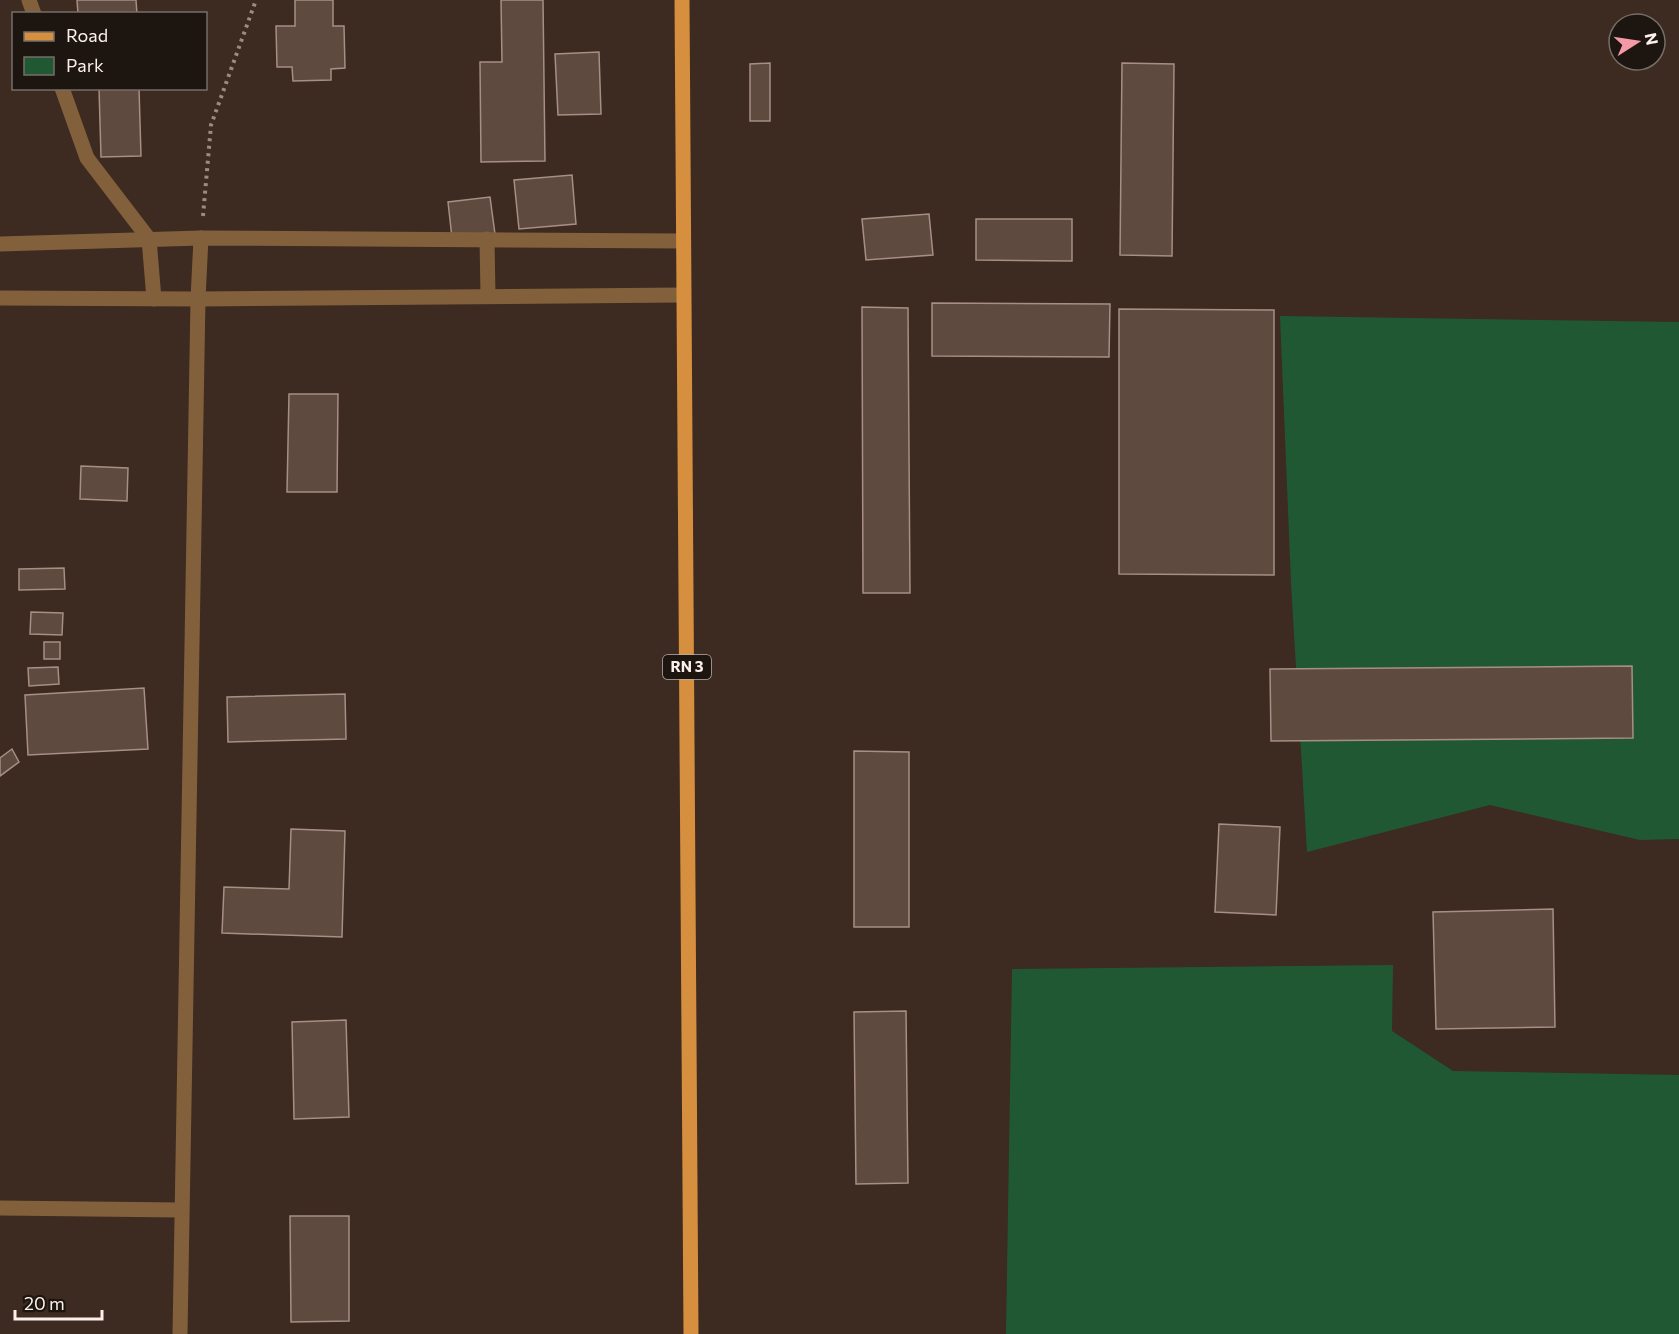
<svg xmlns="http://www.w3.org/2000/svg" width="1679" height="1334" viewBox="0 0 1679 1334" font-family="Commissioner,sans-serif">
<rect width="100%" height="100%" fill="#3d2a20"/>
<g fill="#215834">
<path d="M 1280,316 L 1679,322 L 1679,839 L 1640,840 L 1490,805 L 1307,852 L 1291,583 Z"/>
<path d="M 1393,965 L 1392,1031 L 1453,1071 L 1679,1075 L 1679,1334 L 1006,1334 L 1012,969 Z"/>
</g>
<g fill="#5f4a40" stroke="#a78f84" stroke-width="1.5">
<path d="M 77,0 L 136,0 L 137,14 L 78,14 Z"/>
<path d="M 295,0 L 333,0 L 333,26 L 344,26 L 345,68 L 331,69 L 331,80 L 293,81 L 292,67 L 277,67 L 276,26 L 295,26 Z"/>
<path d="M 501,0 L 543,0 L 545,161 L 481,162 L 480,62 L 502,62 Z"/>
<path d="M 599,52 L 601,114 L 558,115 L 555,54 Z"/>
<path d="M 770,63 L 770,121 L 750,121 L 750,64 Z"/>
<path d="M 1122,63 L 1174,64 L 1172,256 L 1120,255 Z"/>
<path d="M 99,88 L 139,88 L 141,156 L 101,157 Z"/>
<path d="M 572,175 L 576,224 L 519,229 L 514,180 Z"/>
<path d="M 490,197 L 495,234 L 452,238 L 448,202 Z"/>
<path d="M 929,214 L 933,255 L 866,260 L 862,219 Z"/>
<path d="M 976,219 L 1072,219 L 1072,261 L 976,260 Z"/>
<path d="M 932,303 L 1110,304 L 1109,357 L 932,356 Z"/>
<path d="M 862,307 L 908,308 L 910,593 L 863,593 Z"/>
<path d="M 1119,309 L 1274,310 L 1274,575 L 1119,574 Z"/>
<path d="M 289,394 L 338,394 L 337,492 L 287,492 Z"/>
<path d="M 81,466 L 128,468 L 127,501 L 80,499 Z"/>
<path d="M 64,568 L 65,589 L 19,590 L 19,569 Z"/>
<path d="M 31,612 L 63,613 L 62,635 L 30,634 Z"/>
<rect x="44" y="642" width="16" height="17"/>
<path d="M 1632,666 L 1633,738 L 1271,741 L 1270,669 Z"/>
<path d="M 58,667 L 59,684 L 29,686 L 28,668 Z"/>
<path d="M 144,688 L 148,749 L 28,755 L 25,695 Z"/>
<path d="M 345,694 L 346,739 L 228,742 L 227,697 Z"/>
<path d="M 12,749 L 19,762 L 0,776 L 0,758 Z"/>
<path d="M 854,751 L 909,752 L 909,927 L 854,927 Z"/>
<path d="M 1219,824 L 1280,827 L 1276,915 L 1215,912 Z"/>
<path d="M 291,829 L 345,831 L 342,937 L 222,933 L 224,887 L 289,889 Z"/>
<path d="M 1553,909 L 1555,1027 L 1436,1029 L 1433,912 Z"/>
<path d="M 906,1011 L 908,1183 L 856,1184 L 854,1012 Z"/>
<path d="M 346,1020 L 349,1117 L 294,1119 L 292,1022 Z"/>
<path d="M 290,1216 L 349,1216 L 349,1321 L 291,1322 Z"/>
</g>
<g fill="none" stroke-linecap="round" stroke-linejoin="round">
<path stroke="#9b8b83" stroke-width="4" stroke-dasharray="3 4.5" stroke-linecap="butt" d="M 203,216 L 211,125 L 256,0"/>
<g stroke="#83603c" stroke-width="15">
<path d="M 29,0 L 34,14"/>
<path d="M 62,88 L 87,158 L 149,239 L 154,299"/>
<path d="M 487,239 L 488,295"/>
<path d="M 0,244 L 201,238 L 682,241"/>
<path d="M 0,298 L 198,299 L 683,295"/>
<path d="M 0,1208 L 181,1210"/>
<path d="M 180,1334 L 198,299 L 201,238"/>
</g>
<path stroke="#d68f3e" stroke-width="15" d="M 682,0 C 683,445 690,889 691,1334"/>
</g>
<g text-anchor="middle" stroke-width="5" stroke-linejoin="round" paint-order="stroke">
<rect fill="#1d1510" stroke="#baaea9" stroke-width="1.5" x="663" y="655" width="48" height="24" rx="4.5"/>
<g font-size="15" font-weight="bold" fill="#fdf0ea">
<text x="687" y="672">RN 3</text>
</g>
</g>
<rect x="12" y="12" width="195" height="78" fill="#1d1510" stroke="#776d67" stroke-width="1.5"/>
<rect x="24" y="32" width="30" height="9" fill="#d68f3e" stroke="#776d67" stroke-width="1.5"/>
<text x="66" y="42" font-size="18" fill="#fdf0ea">Road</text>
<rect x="24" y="57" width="30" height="18" fill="#215834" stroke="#776d67" stroke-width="1.5"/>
<text x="66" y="72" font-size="18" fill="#fdf0ea">Park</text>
<g transform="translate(1637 42) rotate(78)"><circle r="28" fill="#1d1510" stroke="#776d67" stroke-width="1.5"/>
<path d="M0-4.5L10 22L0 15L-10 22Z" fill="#f49aa6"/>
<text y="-9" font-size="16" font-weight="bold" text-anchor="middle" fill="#fdf0ea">N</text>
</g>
<path d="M15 1310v9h87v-9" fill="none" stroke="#fdf0ea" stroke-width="3"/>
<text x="24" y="1310" font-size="18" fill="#fdf0ea" stroke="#1d1510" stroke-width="4.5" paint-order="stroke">20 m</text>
</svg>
